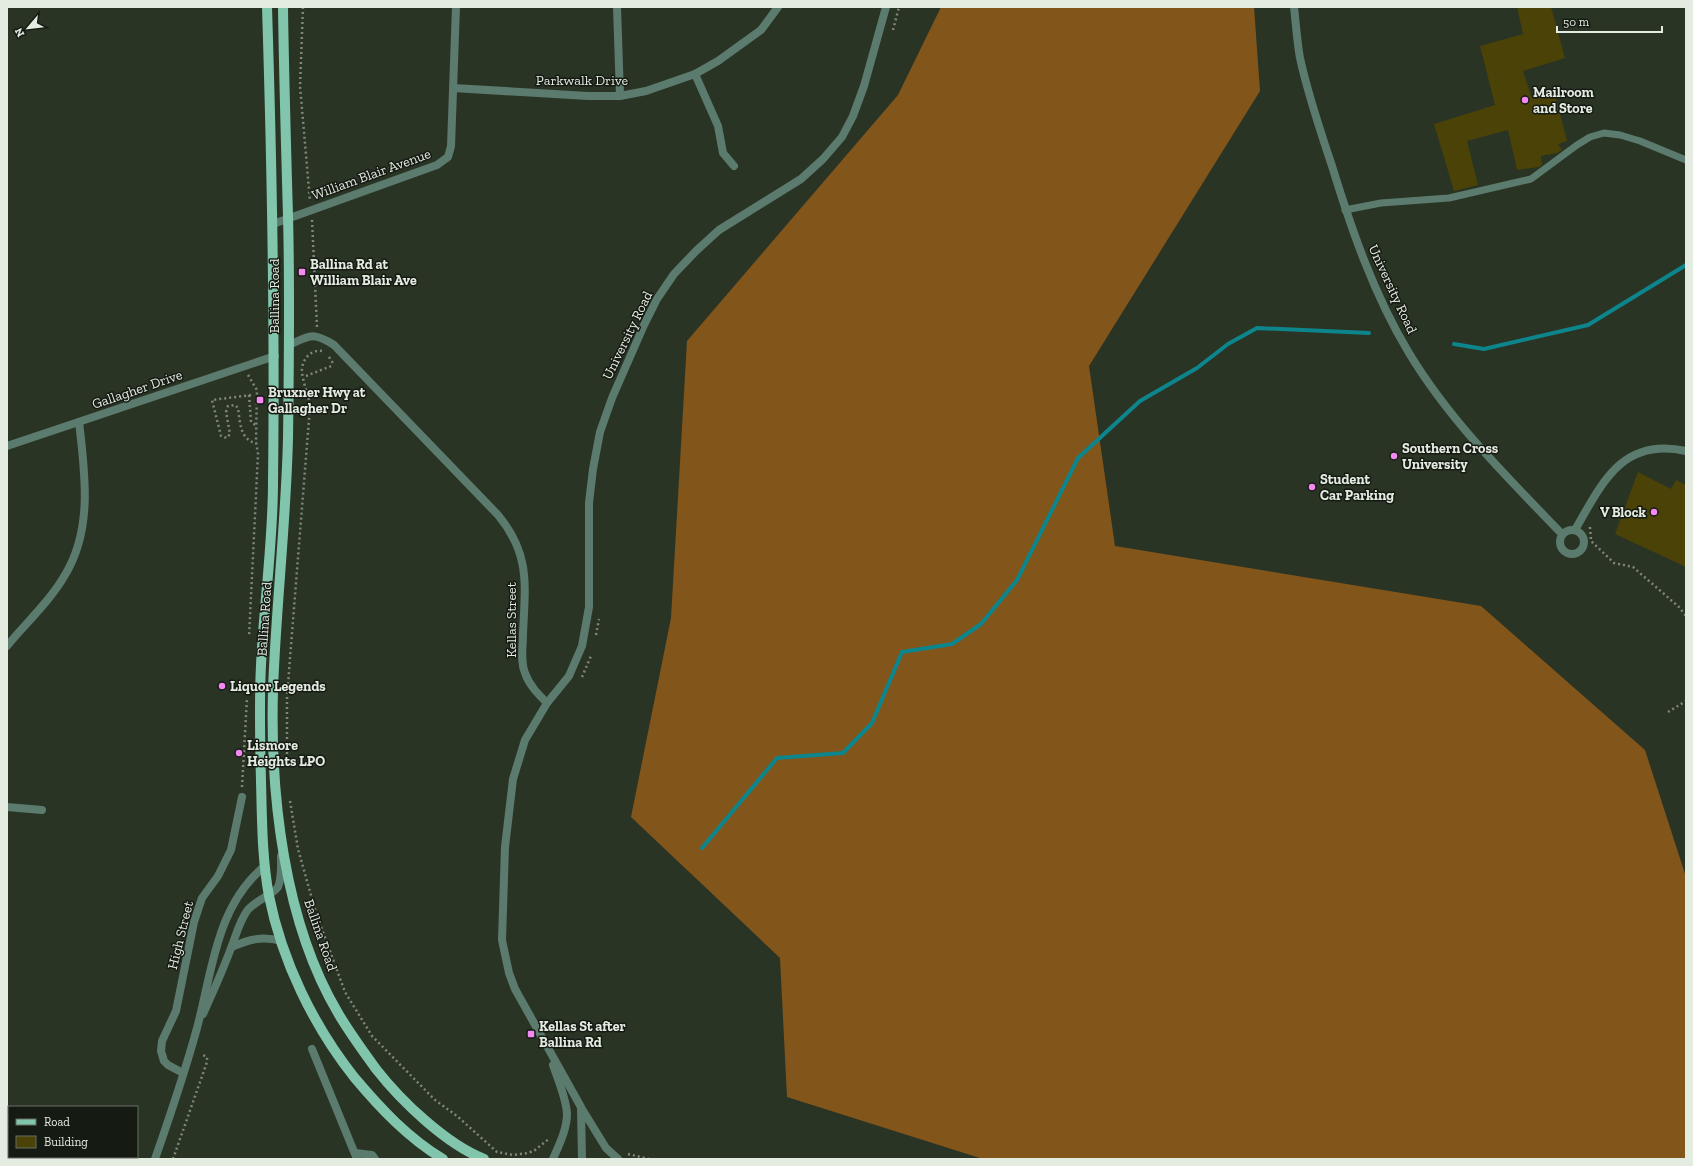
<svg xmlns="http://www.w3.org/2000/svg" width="1693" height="1166" viewBox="0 0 1693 1166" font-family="'Zilla Slab',serif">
<rect width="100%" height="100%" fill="#2a3424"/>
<path fill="#82551b" d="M 941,7 L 1254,7 L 1260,91 L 1089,366 L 1115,546 L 1481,606 L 1645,750 L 1686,877 L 1686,1159 L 983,1159 L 787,1097 L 780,958 L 631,817 L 671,618 L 687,341 L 898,95 Z"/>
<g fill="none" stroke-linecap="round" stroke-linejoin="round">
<g stroke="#0d858d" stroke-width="4">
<path d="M 1454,344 L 1484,349 L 1588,325 L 1686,265"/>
<path d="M 702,848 L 777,758 L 843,753 L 872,723 L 902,652 L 952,644 L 981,624 L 1017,580 L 1078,458 L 1140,401 L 1197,368 L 1228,344 L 1257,328 L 1369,333"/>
</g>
</g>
<g fill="#4a4207">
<path d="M 1517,7 L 1551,7 L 1565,58 L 1523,71 L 1531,96 L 1554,91 L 1567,141 L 1558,144 L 1562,150 L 1557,153 L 1541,156 L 1542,165 L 1539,167 L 1517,170 L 1508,130 L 1467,141 L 1478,185 L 1454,191 L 1434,124 L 1495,105 L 1480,46 L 1523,34 Z"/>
<path d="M 1638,472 L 1671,489 L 1676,480 L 1686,485 L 1686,567 L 1615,534 Z"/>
</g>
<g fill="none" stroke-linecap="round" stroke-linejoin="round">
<g stroke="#7e877a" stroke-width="2.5" stroke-dasharray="2 3" stroke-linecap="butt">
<path d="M 303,7 L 300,86 L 310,201"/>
<path d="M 893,30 L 899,7"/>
<path d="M 312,220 L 317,327"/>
<path d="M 329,357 L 334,365"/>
<path d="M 248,375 L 257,390 L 256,442 L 258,454 L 249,637"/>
<path d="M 306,376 L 334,365"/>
<path d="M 249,395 L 251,422 L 257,426"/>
<path d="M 251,395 L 212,400 L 221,436 L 227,438 L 230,434 L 226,412 L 228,406 L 235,405 L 238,408 C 240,422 240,440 256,443"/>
<path d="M 1590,527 L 1591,541 L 1614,563 L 1633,567 L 1679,607 L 1686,616"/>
<path d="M 596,635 L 599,619"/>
<path d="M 582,677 L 591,656"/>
<path d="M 1668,712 L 1686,701"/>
<path d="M 287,764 L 287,698 L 290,658 L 310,407 C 309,395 303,384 302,372 C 301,361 310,349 322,351"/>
<path d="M 242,787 L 247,698"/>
<path d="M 290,801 L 298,849 L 316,913 L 345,992 L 372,1036 L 435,1100 L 457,1116 L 497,1152 L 513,1155 L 528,1153 L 535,1150 L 550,1138"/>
<path d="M 628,1154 L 649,1159"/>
<path d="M 173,1159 L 207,1062 L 207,1057 L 201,1054"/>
</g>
<path stroke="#5b7b6e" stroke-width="7" d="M 1345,210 L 1381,203 L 1449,198 L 1531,179 L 1577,145 L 1590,137 L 1604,133 L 1620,135 L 1640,141 L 1686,160"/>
<g stroke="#5b7b6e" stroke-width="8">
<path d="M 617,7 L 620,96"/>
<path d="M 1294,7 C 1296,24 1297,42 1300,58 C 1308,95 1320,130 1332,166 C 1352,231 1374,295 1409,353 C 1450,421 1507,477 1562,534"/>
<path d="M 695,74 L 718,126 L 723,153 L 734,166"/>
<path d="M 453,88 L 588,96 L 620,96 L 646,91 L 695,74 L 718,61 L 761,30 L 778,7"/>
<path d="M 273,224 L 437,165 L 448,157 L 451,146 L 456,7"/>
<path d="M 289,345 C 311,335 313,332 334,345 L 498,515 C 531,555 525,585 523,634 C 523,647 520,661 525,673 C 529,685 538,694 547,703"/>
<path d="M 7,446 L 275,356"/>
<circle cx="1572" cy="542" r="12"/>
<path d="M 1575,530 C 1602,483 1622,437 1686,451"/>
<path d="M 7,646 C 26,623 50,601 65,575 C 93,529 85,473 79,422"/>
<path d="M 7,807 L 42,810"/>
<path d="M 312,1049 L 357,1159"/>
<path d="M 553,1065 C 558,1080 566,1097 567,1114 C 567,1129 559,1145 553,1159"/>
<path d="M 183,1073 L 168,1065 L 164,1061 L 161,1051 L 162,1041 L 176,1011 L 194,922 L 202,898 L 218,876 L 231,850 L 242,797"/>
<path d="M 582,1109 L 606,1148 L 618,1159"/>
<path d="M 355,1153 L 372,1155 L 375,1159"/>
<path d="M 582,1159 L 581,1107 L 515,989 L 509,973 L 502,940 L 505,847 L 513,779 L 525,740 L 547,703 L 569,676 L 582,646 L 589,607 L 589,503 L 593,469 L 600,432 L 612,398 L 644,325 L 657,299 L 674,274 L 696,251 L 719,230 L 801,179 L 823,159 L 842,137 L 853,116 L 864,86 L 886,7"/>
</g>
<g stroke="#5b7b6e" stroke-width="8">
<path d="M 232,947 C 249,939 263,936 281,941"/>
<path d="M 203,1014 C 213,992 223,970 231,948 C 236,936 239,922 247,911 C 254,901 274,894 278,887 C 282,878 281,866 281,856"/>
<path d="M 155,1159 C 170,1116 185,1072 197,1028 C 212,973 216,905 265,866"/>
</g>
<g stroke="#80c5ac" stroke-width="10">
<path d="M 267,7 C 272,166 275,324 273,482 C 273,543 264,604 261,665 C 259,704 260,742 261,781 C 262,819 262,859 269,896 C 282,961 313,1025 354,1077 C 380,1108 408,1138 443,1159"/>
<path d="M 283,7 C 284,77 286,147 288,216 C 290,290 289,364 288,438 C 286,523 276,606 273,690 C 270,795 284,922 338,1013 C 349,1032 363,1051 376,1069 C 401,1101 446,1144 484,1159"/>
</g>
</g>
<g fill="#f489f1" stroke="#151a13" stroke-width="1.5">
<circle cx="1525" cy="100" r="4"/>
<rect x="298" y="268" width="8" height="8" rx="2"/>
<rect x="256" y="396" width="8" height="8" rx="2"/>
<circle cx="1394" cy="456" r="4"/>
<circle cx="1312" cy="487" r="4"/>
<circle cx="1654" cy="512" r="4"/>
<circle cx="222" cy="686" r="4"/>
<circle cx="239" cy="753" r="4"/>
<rect x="527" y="1030" width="8" height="8" rx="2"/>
</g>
<g text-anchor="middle" stroke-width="3" stroke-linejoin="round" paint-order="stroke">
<g font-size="14" fill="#e4ebe1" stroke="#151a13">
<text x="582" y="85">Parkwalk Drive</text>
<text transform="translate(371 174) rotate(-20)" y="5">William Blair Avenue</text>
<text transform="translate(1393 289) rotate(65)" y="5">University Road</text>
<text transform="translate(274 296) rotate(-90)" y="5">Ballina Road</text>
<text transform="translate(627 335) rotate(-64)" y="5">University Road</text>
<text transform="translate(137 389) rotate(-19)" y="5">Gallagher Drive</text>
<text transform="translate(264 619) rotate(-86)" y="5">Ballina Road</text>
<text transform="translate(511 620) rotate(-90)" y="5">Kellas Street</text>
<text transform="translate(180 935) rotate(-76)" y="5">High Street</text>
<text transform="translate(321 935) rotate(71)" y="5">Ballina Road</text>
</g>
<g font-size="14" font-weight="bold" fill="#e4ebe1" stroke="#151a13" text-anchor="start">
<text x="1533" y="97">Mailroom<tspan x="1533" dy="16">and Store</tspan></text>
<text x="310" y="269">Ballina Rd at<tspan x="310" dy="16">William Blair Ave</tspan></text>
<text x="268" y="397">Bruxner Hwy at<tspan x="268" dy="16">Gallagher Dr</tspan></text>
<text x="1402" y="453">Southern Cross<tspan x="1402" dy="16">University</tspan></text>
<text x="1320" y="484">Student<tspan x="1320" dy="16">Car Parking</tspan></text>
<text x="1646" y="517" text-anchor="end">V Block</text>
<text x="230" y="691">Liquor Legends</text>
<text x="247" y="750">Lismore<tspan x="247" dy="16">Heights LPO</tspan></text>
<text x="539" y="1031">Kellas St after<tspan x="539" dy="16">Ballina Rd</tspan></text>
</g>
</g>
<rect width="1693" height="1166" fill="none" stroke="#e4ebe1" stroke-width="16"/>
<rect x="8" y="1106" width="130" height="52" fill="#151a13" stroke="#686e65"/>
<rect x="16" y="1119" width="20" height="6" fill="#80c5ac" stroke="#686e65"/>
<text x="44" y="1126" font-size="12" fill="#e4ebe1">Road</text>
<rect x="16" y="1136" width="20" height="12" fill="#4a4207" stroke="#686e65"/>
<text x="44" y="1146" font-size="12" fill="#e4ebe1">Building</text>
<g transform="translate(28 28) rotate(242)" stroke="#151a13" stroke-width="3" paint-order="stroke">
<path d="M0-3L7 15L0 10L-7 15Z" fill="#e4ebe1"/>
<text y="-6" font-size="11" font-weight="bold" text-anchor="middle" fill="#e4ebe1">N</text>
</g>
<path d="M1557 26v6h105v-6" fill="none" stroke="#e4ebe1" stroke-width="2"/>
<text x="1563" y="26" font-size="12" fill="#e4ebe1" stroke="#151a13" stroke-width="3" paint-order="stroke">50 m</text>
</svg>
